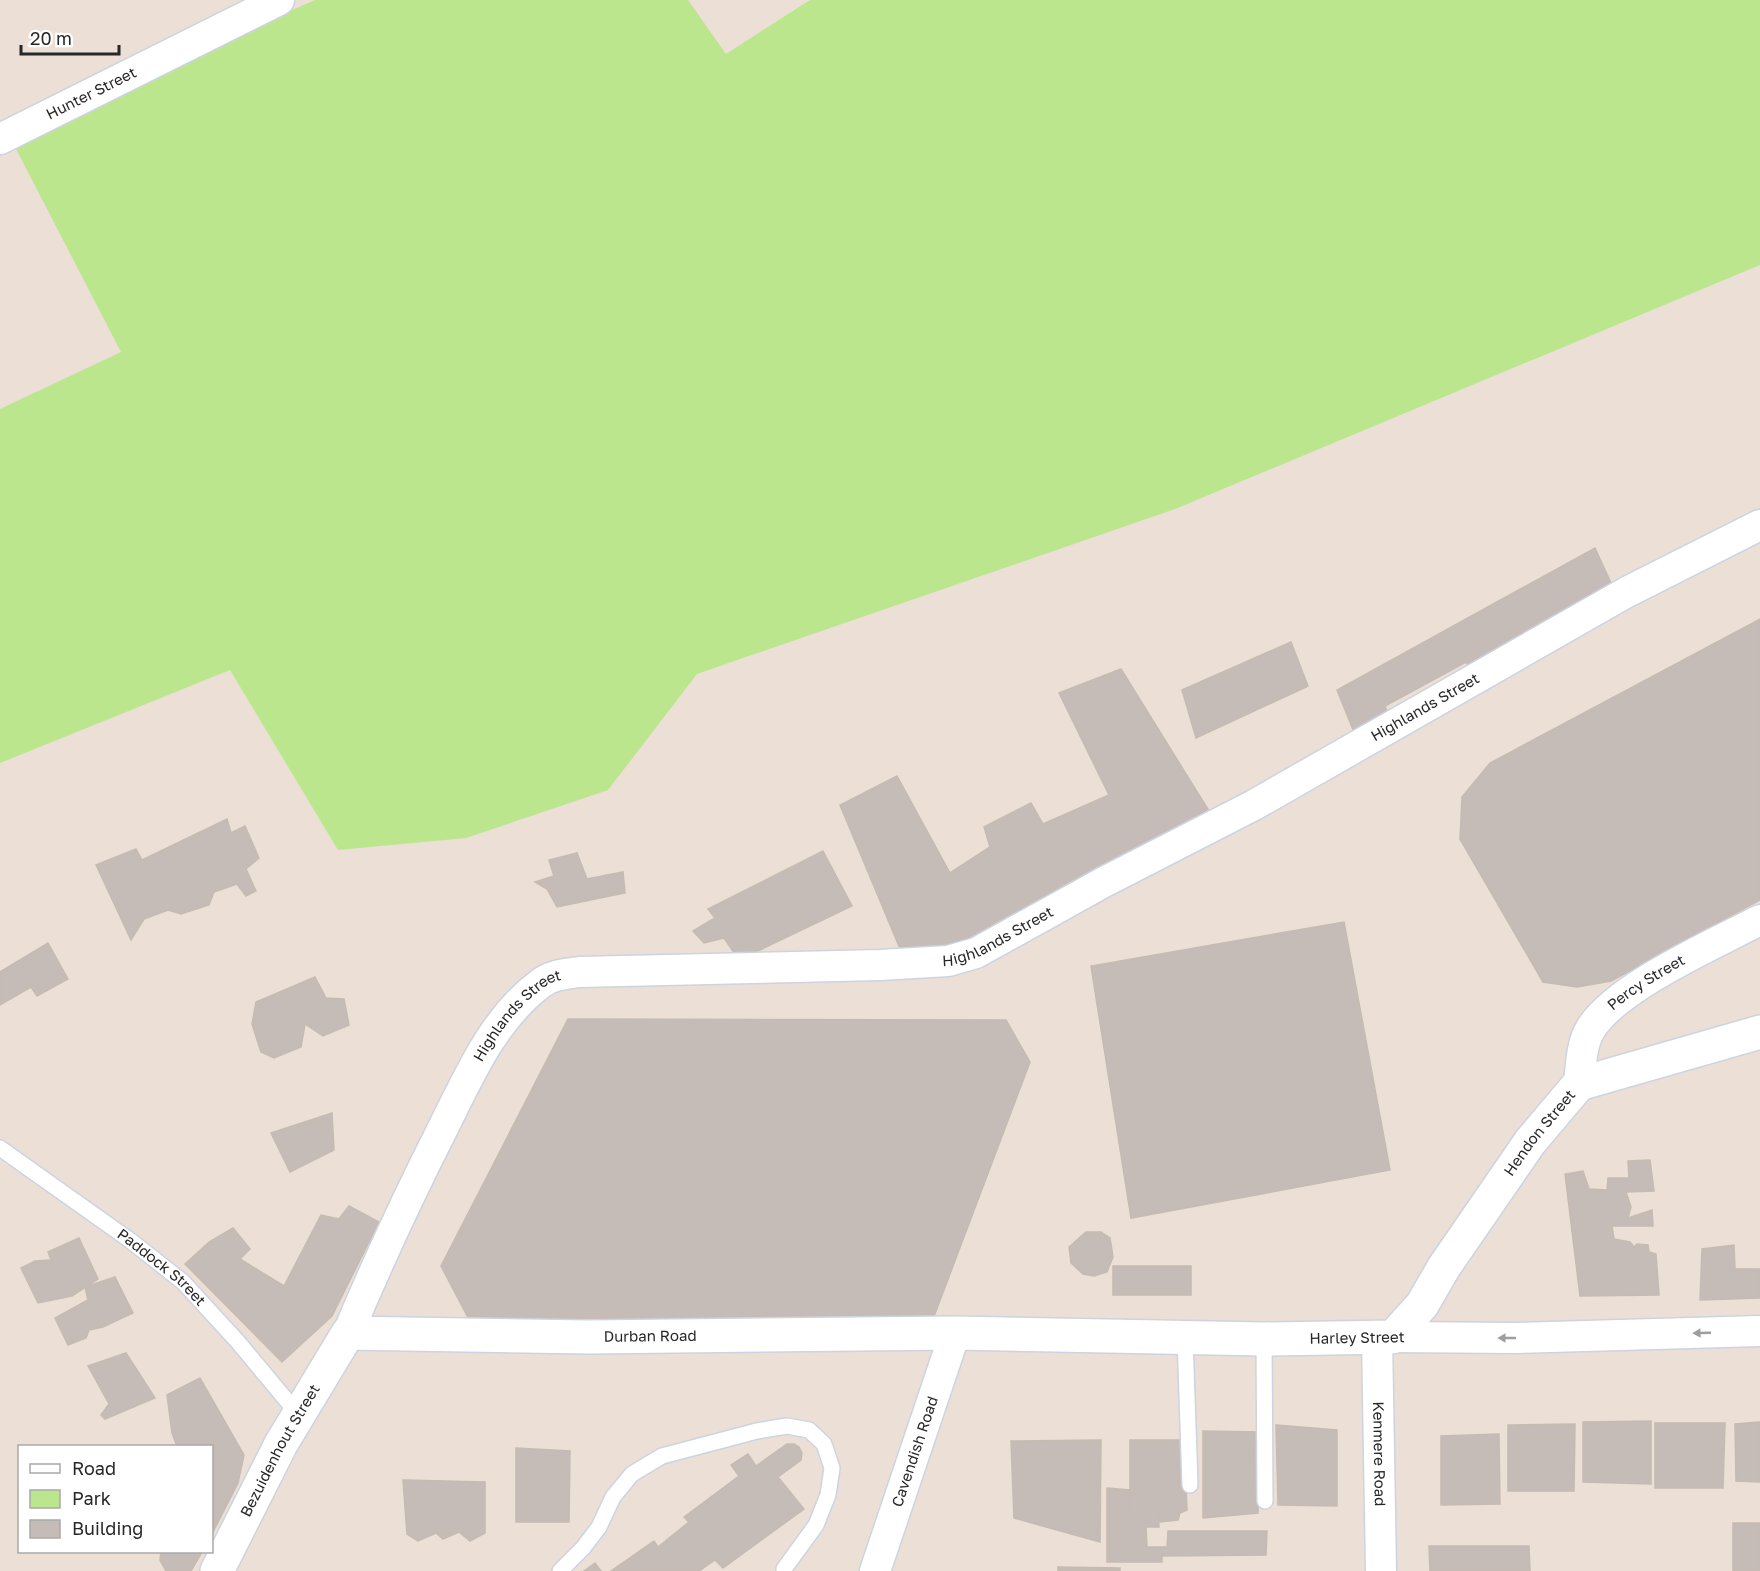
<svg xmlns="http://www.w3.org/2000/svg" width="1760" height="1571" viewBox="0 0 1760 1571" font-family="'Golos Text',sans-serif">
<rect width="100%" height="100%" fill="#ebdfd6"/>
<path fill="#bbe68e" d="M 315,0 L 688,0 L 726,54 L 810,0 L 1760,0 L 1760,265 L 1175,509 L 697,674 L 608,790 L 466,838 L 338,850 L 230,670 L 0,763 L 0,409 L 121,352 L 15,147 L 219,42 Z"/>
<g fill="#c6bcb7" stroke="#c6bbb1" stroke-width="1.5">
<path d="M 1595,548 L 1616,594 L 1587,598 L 1500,646 L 1501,657 L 1472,673 L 1466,662 L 1385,706 L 1389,716 L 1354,732 L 1337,690 Z"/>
<path d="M 1760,619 L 1760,900 L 1611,981 L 1577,987 L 1543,982 L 1460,839 L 1462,797 L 1490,763 Z"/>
<path d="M 1291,642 L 1308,686 L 1196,738 L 1182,690 Z"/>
<path d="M 1121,669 L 1214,819 L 971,949 L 901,951 L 840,805 L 897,776 L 950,873 L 990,847 L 984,827 L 1031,803 L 1043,824 L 1109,795 L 1059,693 Z"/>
<path d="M 227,819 L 231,833 L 245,826 L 259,858 L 246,869 L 256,891 L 246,896 L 237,884 L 214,892 L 209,905 L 181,914 L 168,910 L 144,919 L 131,940 L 96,865 L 136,849 L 142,860 Z"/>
<path d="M 823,851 L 852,906 L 739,960 L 724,938 L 704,943 L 693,931 L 715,918 L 708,909 Z"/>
<path d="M 577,853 L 587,879 L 623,872 L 625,893 L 557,907 L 547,889 L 535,882 L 554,876 L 549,860 Z"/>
<path d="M 1344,922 L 1390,1170 L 1131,1218 L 1091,966 Z"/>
<path d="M 48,943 L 68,979 L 37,996 L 31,987 L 0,1005 L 0,972 Z"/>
<path d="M 315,977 L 326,998 L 344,999 L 349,1025 L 323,1036 L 305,1024 L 301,1047 L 274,1058 L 261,1052 L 252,1024 L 256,1002 Z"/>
<path d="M 568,1019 L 1006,1020 L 1030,1062 L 933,1319 L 474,1329 L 441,1266 Z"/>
<path d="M 332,1113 L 334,1150 L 290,1172 L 271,1133 Z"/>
<path d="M 1650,1160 L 1654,1191 L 1626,1192 L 1631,1207 L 1628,1218 L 1652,1210 L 1653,1226 L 1612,1226 L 1614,1239 L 1630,1242 L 1634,1247 L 1637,1244 L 1648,1245 L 1649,1252 L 1656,1254 L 1659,1295 L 1580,1296 L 1565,1174 L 1583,1171 L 1589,1189 L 1607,1190 L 1608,1178 L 1629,1178 L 1628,1161 Z"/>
<path d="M 349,1206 L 379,1222 L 332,1316 L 282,1362 L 185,1264 L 209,1242 L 233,1228 L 250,1249 L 240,1259 L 284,1286 L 321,1215 L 339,1219 Z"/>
<path d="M 1086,1232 L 1101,1232 L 1110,1238 L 1113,1257 L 1107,1272 L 1094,1276 L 1083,1274 L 1071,1263 L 1069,1247 Z"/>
<path d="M 79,1238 L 98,1279 L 72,1296 L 38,1303 L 21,1268 L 35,1261 L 51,1260 L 48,1252 Z"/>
<path d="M 1734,1245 L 1735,1269 L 1760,1269 L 1760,1298 L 1700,1300 L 1702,1249 Z"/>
<rect x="1113" y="1266" width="78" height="29"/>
<path d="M 115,1277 L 133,1313 L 103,1327 L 89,1330 L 86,1338 L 68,1345 L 55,1318 L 88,1300 L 85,1287 Z"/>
<path d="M 126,1353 L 155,1398 L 105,1419 L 101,1415 L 109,1404 L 88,1366 Z"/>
<path d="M 200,1378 L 244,1455 L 238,1483 L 212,1534 L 212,1446 L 177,1446 L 172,1433 L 167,1395 Z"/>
<path d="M 1651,1421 L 1651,1484 L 1583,1482 L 1583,1422 Z"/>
<path d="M 1760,1422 L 1760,1482 L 1736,1481 L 1735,1424 Z"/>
<path d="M 1655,1423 L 1725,1423 L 1723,1488 L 1655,1488 Z"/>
<path d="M 1575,1424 L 1574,1491 L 1508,1491 L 1508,1425 Z"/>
<path d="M 1276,1425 L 1337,1430 L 1337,1506 L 1278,1505 Z"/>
<path d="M 1203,1431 L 1260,1432 L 1258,1513 L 1203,1518 Z"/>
<path d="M 1499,1434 L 1500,1504 L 1441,1505 L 1441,1436 Z"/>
<path d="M 1101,1440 L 1100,1542 L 1014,1518 L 1011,1441 Z"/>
<path d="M 1130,1440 L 1184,1440 L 1187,1510 L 1180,1513 L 1178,1520 L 1160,1522 L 1158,1513 L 1130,1511 Z"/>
<path d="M 787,1444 L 794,1444 L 799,1447 L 802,1453 L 801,1460 L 778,1477 L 804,1509 L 723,1568 L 715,1560 L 699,1571 L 611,1571 L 654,1541 L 658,1547 L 689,1522 L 684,1517 L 739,1476 L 731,1465 L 748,1454 L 756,1466 Z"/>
<path d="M 516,1448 L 570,1451 L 569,1522 L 516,1522 Z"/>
<path d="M 403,1480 L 485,1482 L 485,1533 L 470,1541 L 459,1532 L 443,1539 L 436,1533 L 418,1541 L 407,1534 Z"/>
<path d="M 1107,1488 L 1130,1490 L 1130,1511 L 1158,1513 L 1159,1527 L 1146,1527 L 1147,1547 L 1167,1547 L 1168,1531 L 1267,1531 L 1266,1555 L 1162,1556 L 1162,1562 L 1107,1562 Z"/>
<rect x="1733" y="1523" width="27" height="48"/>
<path d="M 1429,1546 L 1529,1546 L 1530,1571 L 1430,1571 Z"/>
<path d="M 161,1552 L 202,1552 L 191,1571 L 166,1571 L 160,1560 Z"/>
<path d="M 595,1563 L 601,1571 L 584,1571 Z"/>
<path d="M 1058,1567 L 1120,1568 L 1120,1571 L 1058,1571 Z"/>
</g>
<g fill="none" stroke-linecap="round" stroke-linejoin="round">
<g stroke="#ccd4e1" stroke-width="18">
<g id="lane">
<path id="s1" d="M 0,1148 L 131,1241 L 183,1282 L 238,1342 L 298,1414"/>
<path d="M 1185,1337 L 1190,1485"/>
<path d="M 1264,1339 L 1265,1501"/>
<path d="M 560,1571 L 583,1548 L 599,1527 L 613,1497 L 632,1474 L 662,1456 L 757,1431 L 787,1426 L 809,1430 L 824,1444 L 832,1468 L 828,1495 L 816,1525 L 784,1569"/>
</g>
</g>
<g stroke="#ccd4e1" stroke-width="33">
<g id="street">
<path id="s2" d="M 0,139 L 279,0"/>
<path id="s3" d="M 1579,1084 C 1581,1067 1581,1045 1590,1030 C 1614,988 1716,943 1760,920"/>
<path id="s4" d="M 348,1333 C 377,1264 408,1197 442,1130 C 468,1078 493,1019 540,984 C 551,975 565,974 579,972 L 880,965 L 948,961 L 976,953 L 1104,882 L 1254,805 L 1627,592 L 1760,525"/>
<path id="s5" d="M 1377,1337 L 1381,1571"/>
<path d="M 1393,1337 L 1515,1338 L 1760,1331"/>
<path id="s6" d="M 875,1571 L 955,1333"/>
</g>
</g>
<g stroke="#ccd4e1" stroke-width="36">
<g id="secondary">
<path id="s7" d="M 217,1571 L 281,1444 L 348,1333 L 589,1337 L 955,1333 L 1264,1339 L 1393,1337 L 1422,1305 L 1444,1267 L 1530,1142 L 1579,1084 L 1760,1032"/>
</g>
</g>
<use href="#lane" stroke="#fff" stroke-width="15"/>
<use href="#street" stroke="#fff" stroke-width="30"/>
<use href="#secondary" stroke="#fff" stroke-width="33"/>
</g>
<defs><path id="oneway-solid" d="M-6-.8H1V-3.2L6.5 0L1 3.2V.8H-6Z" transform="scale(1.5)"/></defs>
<g fill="#9e9e9e">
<use href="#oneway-solid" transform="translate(1702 1333) rotate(178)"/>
<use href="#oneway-solid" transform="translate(1507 1338) rotate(-180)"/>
</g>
<g text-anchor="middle" stroke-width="4.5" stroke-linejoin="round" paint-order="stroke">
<g font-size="15" fill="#272727" stroke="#fff">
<text dy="5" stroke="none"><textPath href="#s2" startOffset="102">Hunter Street</textPath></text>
<text dy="5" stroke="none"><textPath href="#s4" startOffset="1353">Highlands Street</textPath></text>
<text dy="5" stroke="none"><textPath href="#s4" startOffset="867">Highlands Street</textPath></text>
<text dy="5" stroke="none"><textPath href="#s3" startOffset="130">Percy Street</textPath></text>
<text dy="5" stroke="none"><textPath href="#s4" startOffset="363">Highlands Street</textPath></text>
<text dy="5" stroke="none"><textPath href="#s7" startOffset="1569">Hendon Street</textPath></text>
<text dy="5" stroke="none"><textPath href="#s1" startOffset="201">Paddock Street</textPath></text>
<text dy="5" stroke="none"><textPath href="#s7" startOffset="574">Durban Road</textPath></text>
<text transform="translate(1357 1338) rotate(-1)" y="5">Harley Street</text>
<text dy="5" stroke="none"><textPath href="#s7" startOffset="136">Bezuidenhout Street</textPath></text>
<text dy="5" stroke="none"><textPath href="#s6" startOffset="126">Cavendish Road</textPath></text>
<text dy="5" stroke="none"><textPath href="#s5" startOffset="117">Kenmere Road</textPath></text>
</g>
</g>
<rect x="18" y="1445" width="195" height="108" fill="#ffffff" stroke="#a9a9a9" stroke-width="1.5"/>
<rect x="30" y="1464" width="30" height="9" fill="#ffffff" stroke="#a9a9a9" stroke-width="1.5"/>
<text x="72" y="1475" font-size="18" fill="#272727">Road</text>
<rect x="30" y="1490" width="30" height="18" fill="#bbe68e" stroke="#a9a9a9" stroke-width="1.5"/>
<text x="72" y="1505" font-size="18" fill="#272727">Park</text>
<rect x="30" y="1520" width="30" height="18" fill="#c6bcb7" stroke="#a9a9a9" stroke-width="1.5"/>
<text x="72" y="1535" font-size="18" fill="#272727">Building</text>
<path d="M21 45v9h98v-9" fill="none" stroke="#272727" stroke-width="3"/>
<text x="30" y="45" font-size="18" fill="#272727" stroke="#ffffff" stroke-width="4.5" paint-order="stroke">20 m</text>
</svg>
